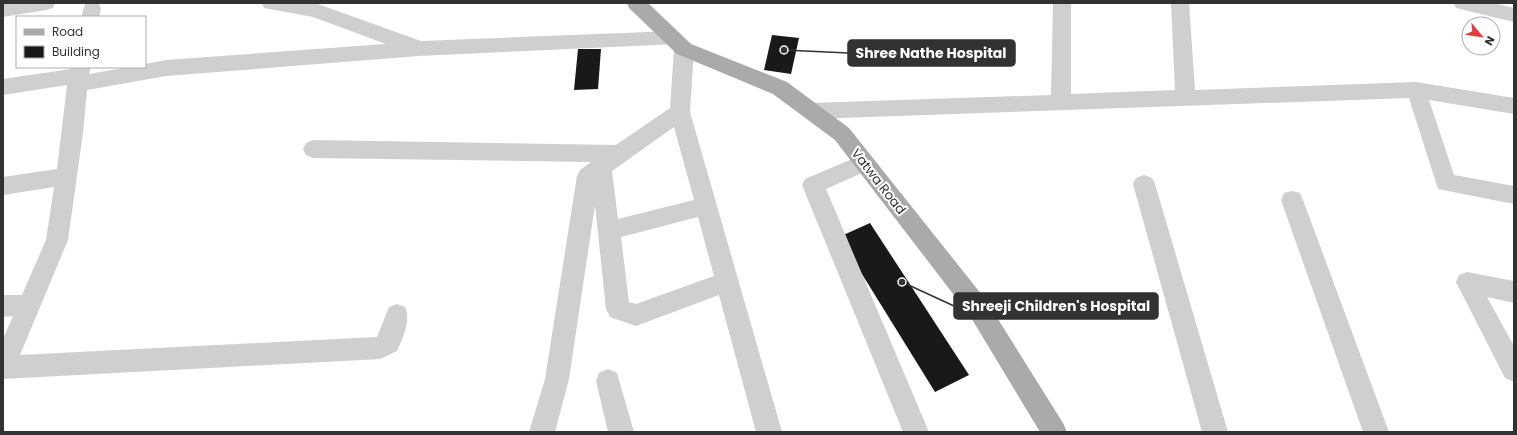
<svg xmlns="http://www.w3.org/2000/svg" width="1517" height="435" viewBox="0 0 1517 435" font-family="Poppins,sans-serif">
<rect width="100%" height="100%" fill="#fff"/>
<g fill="#191919">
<path d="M 772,35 L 799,38 L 791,74 L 764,70 Z"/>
<path d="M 578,49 L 601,49 L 598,89 L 574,90 Z"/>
<path d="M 870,223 L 969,375 L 935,392 L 839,237 Z"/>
</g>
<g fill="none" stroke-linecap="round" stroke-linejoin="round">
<g fill="#cfcfcf" fill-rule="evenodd">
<path d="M 3,3 L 55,3 L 53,8 L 46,10 L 3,17 Z"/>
<path d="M 95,3 L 99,4 L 101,9 L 99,17 L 81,17 L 85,4 Z"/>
<path d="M 262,3 L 315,3 L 421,41 L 673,31 L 680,33 L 683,38 L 680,43 L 684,42 L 691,44 L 694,49 L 690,112 L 782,432 L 756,432 L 719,295 L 636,326 L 610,317 L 606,309 L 595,205 L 569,379 L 555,432 L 529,432 L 545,379 L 577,176 L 580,170 L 591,162 L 313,158 L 306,155 L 303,149 L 306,143 L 313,140 L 616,145 L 670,108 L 674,49 L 677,44 L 419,56 L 166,76 L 87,90 L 83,133 L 68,240 L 20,355 L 377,337 L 389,307 L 397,304 L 405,307 C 411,320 403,338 397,351 L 380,359 L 3,379 L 3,339 L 13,316 L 3,317 L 3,295 L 22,295 L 46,240 L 54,187 L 3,195 L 3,177 L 57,169 L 67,85 L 3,95 L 3,79 L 71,69 L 71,67 L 91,67 L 89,74 L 129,67 L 145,67 L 145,64 L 166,60 L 386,44 L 313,17 L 264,8 ZM 674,127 L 694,200 L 618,219 L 612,171 ZM 698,217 L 714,276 L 636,304 L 629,302 L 621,237 Z"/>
<path d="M 1053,3 L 1071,3 L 1071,94 L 1175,90 L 1171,3 L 1189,3 L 1195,90 L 1416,82 L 1514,98 L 1514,114 L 1429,100 L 1454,175 L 1514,186 L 1514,204 L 1438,189 L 1409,98 L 811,119 L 804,117 L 801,111 L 804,105 L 811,103 L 1051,95 Z"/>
<path d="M 1454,3 L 1493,3 L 1514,8 L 1514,22 L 1456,8 Z"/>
<path d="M 864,154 L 871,157 L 875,163 L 871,169 L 826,189 L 929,432 L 903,432 L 802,185 L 805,179 Z"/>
<path d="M 1144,175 L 1152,178 L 1155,184 L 1228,432 L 1202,432 L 1133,184 L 1136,178 Z"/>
<path d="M 1292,191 L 1300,193 L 1303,200 L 1389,432 L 1363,432 L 1281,200 L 1284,193 Z"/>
<path d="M 1467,272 L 1514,281 L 1514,303 L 1487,297 L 1514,346 L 1514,382 L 1505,378 L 1456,282 L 1459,275 Z"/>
<path d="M 608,369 L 617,373 L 634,432 L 608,432 L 596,381 L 599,373 Z"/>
</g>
<path fill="#aaa" fill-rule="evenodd" d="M 627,3 L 648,3 L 691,44 L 787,82 L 849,128 L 986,300 L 1063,423 L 1067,432 L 1040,432 L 970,316 L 835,140 L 773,94 L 677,54 L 629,8 Z"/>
</g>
<g text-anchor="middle" stroke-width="4" stroke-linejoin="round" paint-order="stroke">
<g font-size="13" fill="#323232" stroke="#fff">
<text transform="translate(879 181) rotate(52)" y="5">Vatwa Road</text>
</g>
</g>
<path fill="none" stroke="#323232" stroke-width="1.5" d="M784 50L848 53M902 282L954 306"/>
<g fill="#323232" stroke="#fff" stroke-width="1.5">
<circle cx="784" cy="50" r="4"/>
<circle cx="902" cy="282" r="4"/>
</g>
<g fill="#323232" stroke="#323232" stroke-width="1.5">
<rect x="848" y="40" width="167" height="26" rx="4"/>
<rect x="954" y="293" width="204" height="26" rx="4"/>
</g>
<g font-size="14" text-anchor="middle" font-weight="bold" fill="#fff">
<text x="931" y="58">Shree Nathe Hospital</text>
<text x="1056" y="311">Shreeji Children's Hospital</text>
</g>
<rect width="1517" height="435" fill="none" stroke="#323232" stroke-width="8"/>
<rect x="16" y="16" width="130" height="52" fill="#ffffff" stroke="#adadad"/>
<rect x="24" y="29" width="20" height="6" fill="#aaaaaa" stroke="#adadad"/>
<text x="52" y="36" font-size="12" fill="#323232">Road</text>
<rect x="24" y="46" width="20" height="12" fill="#191919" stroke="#adadad"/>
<text x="52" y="56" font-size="12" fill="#323232">Building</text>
<g transform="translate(1481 36) rotate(119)"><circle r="19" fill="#ffffff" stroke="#adadad"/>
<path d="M0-3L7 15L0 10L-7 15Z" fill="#e23d3b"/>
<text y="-6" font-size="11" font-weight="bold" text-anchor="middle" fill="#323232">N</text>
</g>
</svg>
